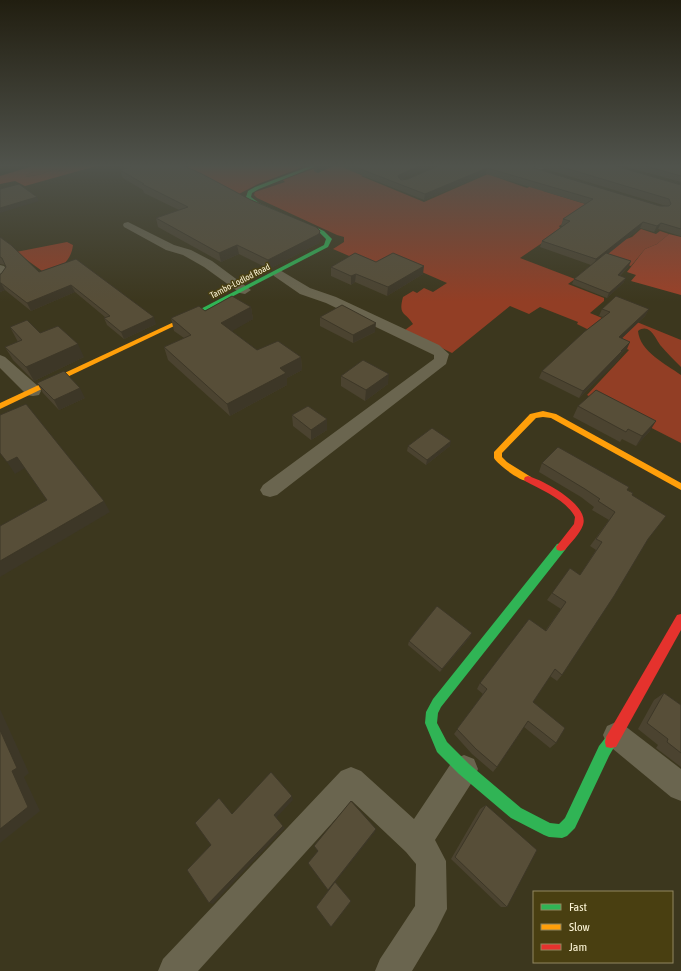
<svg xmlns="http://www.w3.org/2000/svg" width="681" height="971" viewBox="0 0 681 971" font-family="'Asap Condensed',sans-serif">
<rect width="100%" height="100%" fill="#3c371e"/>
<g fill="#923e25">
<path d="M 37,165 L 70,165 L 67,169 L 61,171 L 54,169 L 42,174 L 26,177 L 26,175 L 42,167 Z"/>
<path d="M 164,165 L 182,165 L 181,166 L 185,168 L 189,166 L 187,165 L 297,165 L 303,167 L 258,184 L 239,194 Z"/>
<path d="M 324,165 L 343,165 L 366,174 L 361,176 L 424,202 L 488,174 L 527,188 L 549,177 L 543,191 L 595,207 L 564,223 L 559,226 L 561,230 L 520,258 L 575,279 L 568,284 L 604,298 L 604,301 L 590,313 L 619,325 L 627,318 L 681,340 L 681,367 C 674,360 667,353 661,346 C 656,340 650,322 638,331 C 640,352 666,364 681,375 L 681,443 L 587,395 L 629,350 L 577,324 L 578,322 L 540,307 L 529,314 L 510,306 L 452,353 L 405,330 L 413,324 C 405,311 398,316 403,297 L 413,291 L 417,293 L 424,288 L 433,292 L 447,283 L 392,259 L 377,268 L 333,249 L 344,242 L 344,237 L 337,235 L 257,198 L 254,195 L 255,192 L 285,182 L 283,180 Z"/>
<path d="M 641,229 L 656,234 L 660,231 L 669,234 L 657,244 L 645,249 L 631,266 L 602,257 L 621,241 L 632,237 Z"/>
<path d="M 67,242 L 73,245 C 71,261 62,266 49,276 L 16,252 Z"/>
</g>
<g fill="#9b4128">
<path d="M 36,165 L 43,167 L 26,175 L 26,177 L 42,174 L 54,169 L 61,171 L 67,169 L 70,165 L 100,165 L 25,186 L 15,181 L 0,184 L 0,176 Z"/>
<path d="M 669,234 L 681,237 L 681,295 L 631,281 L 636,275 L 627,272 L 645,249 L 657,244 Z"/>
</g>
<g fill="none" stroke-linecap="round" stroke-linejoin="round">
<g fill="#6a654f" fill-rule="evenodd">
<path d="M 539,165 L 551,165 L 524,178 L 518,178 L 516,176 Z"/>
<path d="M 128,222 L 174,245 L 191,250 L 212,261 L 251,290 L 245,294 L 240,293 L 204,267 L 183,255 L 166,250 L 124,227 L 123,225 L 124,223 Z"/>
<path d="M 0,265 L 4,266 L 9,273 L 4,280 L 0,281 Z"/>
<path d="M 278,269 L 310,288 L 336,297 L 439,345 L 449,354 L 446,364 L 277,495 L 270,497 L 263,495 L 260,490 L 263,485 L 434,359 L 434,355 L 326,303 L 300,294 L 274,276 L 272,273 Z"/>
<path d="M 0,355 L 5,357 L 39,387 L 41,391 L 39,395 L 33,396 L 27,395 L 0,368 Z"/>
<path d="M 616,722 L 625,726 L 681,769 L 681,801 L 671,797 L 607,744 L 603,735 L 607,726 Z"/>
<path d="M 464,755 L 474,759 L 478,769 L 474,779 L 435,840 L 446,861 L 447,909 L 436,931 L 412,971 L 375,971 L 380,959 L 415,906 L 416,864 L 406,852 L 352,801 L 198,971 L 158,971 L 163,959 L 341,771 L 351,767 L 361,771 L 414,819 L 454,759 Z"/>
</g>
<g fill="#30b455" fill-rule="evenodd">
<path d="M 313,165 L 319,165 L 259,189 L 252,193 L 251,197 L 259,203 L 324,231 L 332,239 L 328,247 L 191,318 L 187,318 L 187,316 L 324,245 L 326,239 L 320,233 L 255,205 L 246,197 L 248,191 L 255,187 Z"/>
<path d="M 561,543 L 565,544 L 566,547 L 565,550 L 441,707 L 438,713 L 437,723 L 447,742 L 469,764 L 521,808 L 550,823 L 559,824 L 565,818 L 599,746 L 606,737 L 611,736 L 616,737 L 617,742 L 609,756 L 575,828 L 567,836 L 562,838 L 549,837 L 544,835 L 511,818 L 459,774 L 437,752 L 425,723 L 426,712 L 433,699 L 557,544 Z"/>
</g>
<g fill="#ff9f0a" fill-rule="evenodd">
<path d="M 189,315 L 192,317 L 191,318 L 0,409 L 0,403 Z"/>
<path d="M 543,411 L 556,414 L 681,483 L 681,490 L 551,418 L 543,417 L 536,418 L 502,453 L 502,457 L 507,462 L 531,477 L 532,479 L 531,481 C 523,484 498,465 494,458 L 494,452 L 530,414 Z"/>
</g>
<g fill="#e5322d" fill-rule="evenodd">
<path d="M 528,476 C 543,480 590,505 583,525 C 580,534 571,542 565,550 L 561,551 L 557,550 L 556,547 L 574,524 L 575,517 C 566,500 542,490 525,481 L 524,479 L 525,477 Z"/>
<path d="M 681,614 L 681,630 L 616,747 L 611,748 L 606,747 L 605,742 L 606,737 L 677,615 Z"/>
</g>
</g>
<g fill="#4b4330" fill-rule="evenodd">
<path d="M 123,165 L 181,165 L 320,240 L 319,243 L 269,269 L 239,254 L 221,262 L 158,227 L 156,218 L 179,210 L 144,193 L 143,190 L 123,178 L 120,170 L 125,169 Z"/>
<path d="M 322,165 L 433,165 L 401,179 L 408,179 L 440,165 L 612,165 L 681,185 L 681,236 L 680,236 L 658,229 L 654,232 L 640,228 L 608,254 L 629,266 L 620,276 L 626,278 L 623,283 L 607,298 L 572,284 L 574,279 L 591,265 L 540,247 L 542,241 L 563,226 L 561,226 L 563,219 L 586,204 L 486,174 L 424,200 L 336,165 L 317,173 L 314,171 L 314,166 ZM 536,166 L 666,206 L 667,206 L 660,206 L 534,168 L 534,167 Z"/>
<path d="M 619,165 L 681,165 L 681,182 Z"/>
<path d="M 0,237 L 39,272 L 76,259 L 156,324 L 124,339 L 107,325 L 104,318 L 105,317 L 75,292 L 31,311 L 5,290 L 0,292 L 0,274 L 1,274 L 6,267 L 5,265 L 0,264 Z"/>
<path d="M 376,262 L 423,274 L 387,296 L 355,282 L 351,285 L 331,276 L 331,267 Z"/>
<path d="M 251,307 L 253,319 L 231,331 L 257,350 L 301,357 L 302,370 L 287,378 L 287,385 L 230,416 L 168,360 L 164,347 L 184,338 L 174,331 L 171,318 L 205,311 Z"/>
<path d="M 602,309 L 649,309 L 645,316 L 622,338 L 627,349 L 621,354 L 619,359 L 579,398 L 539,378 L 542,371 L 603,317 L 599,316 Z"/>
<path d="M 320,317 L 375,332 L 353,343 L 320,326 Z"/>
<path d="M 10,327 L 40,333 L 84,357 L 34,381 L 13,360 L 5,347 L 18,342 Z"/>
<path d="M 341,376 L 388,384 L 365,401 L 341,386 Z"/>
<path d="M 37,383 L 85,398 L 59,410 L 43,393 Z"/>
<path d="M 578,406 L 650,431 L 636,446 L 622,439 L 620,442 L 573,417 Z"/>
<path d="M 292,415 L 327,419 L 327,430 L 311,440 L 293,426 Z"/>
<path d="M 408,446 L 450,446 L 426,465 L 407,451 Z"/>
<path d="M 542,463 L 627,490 L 632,495 L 648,539 L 562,675 L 557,681 L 550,676 L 533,702 L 556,743 L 550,748 L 524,727 L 497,767 L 493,772 L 472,754 L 454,734 L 483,694 L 477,689 L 480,683 L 545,631 L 561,609 L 547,600 L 552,593 L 580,575 L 596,550 L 590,546 L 609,520 L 592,510 L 594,507 L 581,497 L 539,472 Z"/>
<path d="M 470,637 L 440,672 L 408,645 L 409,641 Z"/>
<path d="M 664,693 L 681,705 L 681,767 L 656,748 L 658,745 L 638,729 L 654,700 Z"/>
<path d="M 486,805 L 507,907 L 501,907 L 451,859 L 480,809 Z"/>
</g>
<g fill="#3d3727">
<path d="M 322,165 L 336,165 L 317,173 L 317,167 Z"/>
<path d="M 421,165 L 433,165 L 398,181 L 399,175 Z"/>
<path d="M 487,168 L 486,174 L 424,200 L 425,194 Z"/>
<path d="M 37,197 L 39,201 L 0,213 L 0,208 Z"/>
<path d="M 643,222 L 640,228 L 593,266 L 596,259 Z"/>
<path d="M 661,223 L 658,229 L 654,232 L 657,226 Z"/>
<path d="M 320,231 L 320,240 L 319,243 L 269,269 L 268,260 Z"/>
<path d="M 237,245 L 239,254 L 221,262 L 219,253 Z"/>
<path d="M 631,261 L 629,266 L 615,280 L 618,275 Z"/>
<path d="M 424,266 L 423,274 L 387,296 L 388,287 Z"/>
<path d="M 356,274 L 355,282 L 351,285 L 351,276 Z"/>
<path d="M 626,278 L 623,283 L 607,298 L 609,293 Z"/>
<path d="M 0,283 L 1,283 L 5,290 L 0,292 Z"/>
<path d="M 71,285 L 75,292 L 31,311 L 27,303 Z"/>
<path d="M 251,307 L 253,319 L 224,336 L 221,323 Z"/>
<path d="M 649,309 L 645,316 L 616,344 L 619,337 Z"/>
<path d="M 154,317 L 156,324 L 124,339 L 121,332 Z"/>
<path d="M 376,323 L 375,332 L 353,343 L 353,335 Z"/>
<path d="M 630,342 L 627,349 L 621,354 L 619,359 L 579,398 L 583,391 L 621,351 Z"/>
<path d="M 78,344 L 84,357 L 34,381 L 26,367 Z"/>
<path d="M 301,357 L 302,370 L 287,378 L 287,385 L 230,416 L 227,404 L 280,368 Z"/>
<path d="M 389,374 L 388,384 L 365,401 L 366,390 Z"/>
<path d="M 80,388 L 85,398 L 59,410 L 54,400 Z"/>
<path d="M 327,419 L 327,430 L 311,440 L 311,430 Z"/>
<path d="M 656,421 L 650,431 L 636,446 L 642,436 Z"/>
<path d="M 451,441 L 450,446 L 426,465 L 427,460 Z"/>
<path d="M 17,457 L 25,468 L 15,474 L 7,462 Z"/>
<path d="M 104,501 L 110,512 L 0,577 L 0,561 Z"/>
<path d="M 472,633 L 470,637 L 440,672 L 442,669 Z"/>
<path d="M 0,709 L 29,773 L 24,777 L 40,811 L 0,843 L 0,829 L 12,771 L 0,730 Z"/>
<path d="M 292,796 L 293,800 L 276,818 L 274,815 Z"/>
<path d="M 283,826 L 285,828 L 213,904 L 209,903 Z"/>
<path d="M 376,829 L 375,832 L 328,891 L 328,890 Z"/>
</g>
<g fill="#574e38" stroke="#3d3727">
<path d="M 127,165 L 181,165 L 200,173 L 251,200 L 316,227 L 320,231 L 319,234 L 268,260 L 237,245 L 219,253 L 156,218 L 188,207 L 142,184 L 144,184 L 120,170 L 131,167 Z"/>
<path d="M 315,165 L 322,165 L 317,167 L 314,166 Z"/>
<path d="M 350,165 L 421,165 L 399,175 L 398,177 L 401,180 L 408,179 L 440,165 L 534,165 L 534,168 L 660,206 L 669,206 L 671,204 L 669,199 L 555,165 L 612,165 L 681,185 L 681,229 L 661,223 L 657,226 L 643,222 L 596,259 L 542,241 L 570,221 L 563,219 L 593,199 L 487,168 L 425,194 Z"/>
<path d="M 642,165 L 681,165 L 681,176 Z"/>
<path d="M 19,184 L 37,197 L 0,208 L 0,189 Z"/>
<path d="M 0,237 L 11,245 L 39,272 L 76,259 L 154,317 L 121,332 L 104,318 L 110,316 L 71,285 L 27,303 L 1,283 L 0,283 L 0,274 L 1,274 L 6,267 L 2,258 L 0,257 Z"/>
<path d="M 355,253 L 376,262 L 393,253 L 424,266 L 388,287 L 356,274 L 351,276 L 331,267 Z"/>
<path d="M 606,253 L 631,261 L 618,275 L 626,278 L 609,293 L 574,279 Z"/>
<path d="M 232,296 L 251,307 L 221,323 L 257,350 L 278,341 L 301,357 L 280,368 L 286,373 L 227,404 L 164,347 L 191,335 L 171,318 L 199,306 L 205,311 Z"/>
<path d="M 616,296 L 649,309 L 619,337 L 630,342 L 621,351 L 622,351 L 583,391 L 542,371 L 584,332 L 610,312 L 602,309 Z"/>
<path d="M 342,305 L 376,323 L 353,335 L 320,317 Z"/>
<path d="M 27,320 L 40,333 L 58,326 L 78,344 L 26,367 L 5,347 L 22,340 L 10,327 Z"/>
<path d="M 363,360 L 389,374 L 366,390 L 341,376 Z"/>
<path d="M 64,371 L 80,388 L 54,400 L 37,383 Z"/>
<path d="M 596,390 L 656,421 L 642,436 L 628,429 L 626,432 L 578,406 Z"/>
<path d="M 26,404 L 104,501 L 0,561 L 0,526 L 47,500 L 17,457 L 7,462 L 0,453 L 0,415 Z"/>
<path d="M 308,406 L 327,419 L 311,430 L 292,415 Z"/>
<path d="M 432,428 L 451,441 L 427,460 L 408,446 Z"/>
<path d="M 558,447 L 629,487 L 627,490 L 633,493 L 632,495 L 666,516 L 648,539 L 614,596 L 562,675 L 555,669 L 533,702 L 565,728 L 556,743 L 528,721 L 497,767 L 476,749 L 457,729 L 487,689 L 480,683 L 529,619 L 546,631 L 566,602 L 552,593 L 570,568 L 580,575 L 602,542 L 596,539 L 615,512 L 598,501 L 600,499 L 585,489 L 542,463 Z"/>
<path d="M 437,606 L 472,633 L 442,669 L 409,641 Z"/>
<path d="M 664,693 L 681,705 L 681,753 L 667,742 L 668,739 L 647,723 Z"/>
<path d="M 0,730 L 17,768 L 12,771 L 28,807 L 0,829 Z"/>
<path d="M 271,772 L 292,796 L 274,815 L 283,826 L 209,903 L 187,870 L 211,845 L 195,823 L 219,798 L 232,814 Z"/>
<path d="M 351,801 L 376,829 L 328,890 L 308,863 L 318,851 L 314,846 Z"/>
<path d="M 486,805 L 537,850 L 507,907 L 455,857 Z"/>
<path d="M 335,882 L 351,901 L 331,927 L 316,907 Z"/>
</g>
<linearGradient id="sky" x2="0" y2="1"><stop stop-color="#211e10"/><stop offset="0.55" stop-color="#50534c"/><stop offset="1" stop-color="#50534c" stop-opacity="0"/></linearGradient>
<rect width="681" height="301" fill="url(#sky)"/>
<g text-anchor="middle" stroke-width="3" stroke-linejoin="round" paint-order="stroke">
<g font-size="9" fill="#fcf4d6" stroke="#493f11">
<text transform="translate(240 281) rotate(-27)" y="3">Tambo-Lodlod Road</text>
</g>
</g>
<rect x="533" y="891" width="140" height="72" fill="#493f11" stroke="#918760"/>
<rect x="541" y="904" width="20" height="6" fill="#30b455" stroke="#918760"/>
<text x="569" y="911" font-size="12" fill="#fcf4d6">Fast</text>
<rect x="541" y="924" width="20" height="6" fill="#ff9f0a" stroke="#918760"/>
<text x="569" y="931" font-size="12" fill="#fcf4d6">Slow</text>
<rect x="541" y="944" width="20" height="6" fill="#e5322d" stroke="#918760"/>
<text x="569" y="951" font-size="12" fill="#fcf4d6">Jam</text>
</svg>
